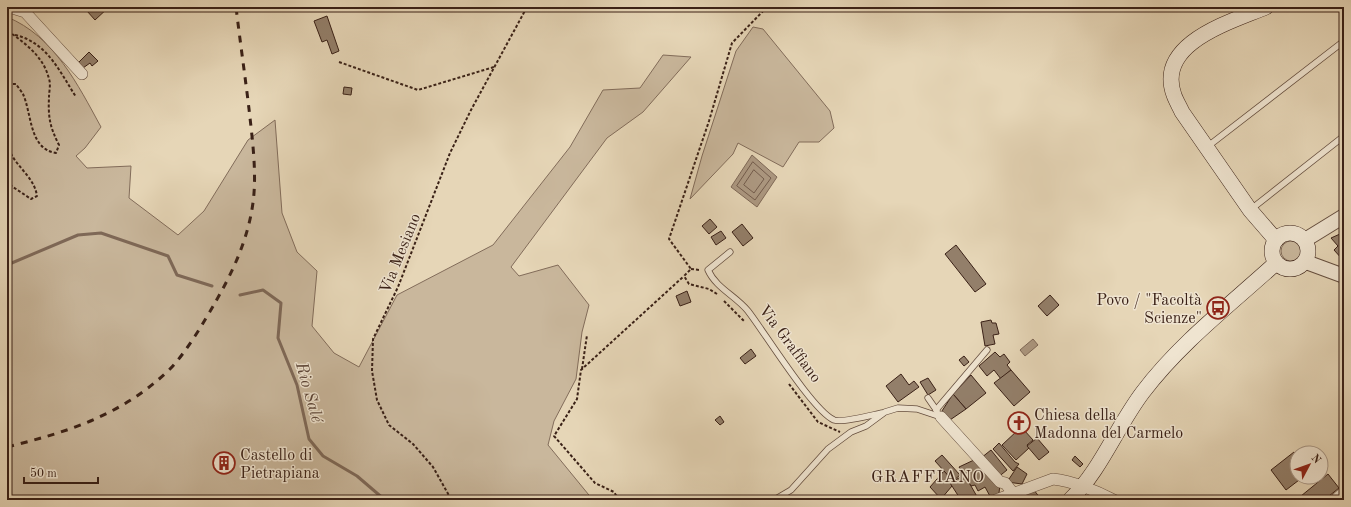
<svg xmlns="http://www.w3.org/2000/svg" width="1351" height="507" viewBox="0 0 1351 507" font-family="'Old Standard TT',serif">
<rect width="100%" height="100%" fill="#e6d6b7"/>
<filter id="stains"><feTurbulence type="fractalNoise" baseFrequency=".005" numOctaves="4"/><feColorMatrix values="0 0 0 0 .2 0 0 0 0 .09 0 0 0 0 .02 0 0 0 .5 -.17"/></filter>
<radialGradient id="worn" r=".72"><stop offset=".6" stop-color="#630" stop-opacity="0"/><stop offset="1" stop-color="#630" stop-opacity=".3"/></radialGradient>
<g fill="#c9b79c" stroke="#826c5a">
<path d="M 7,17 C 54,36 78,85 101,127 L 85,148 L 76,156 L 87,168 L 131,166 L 129,198 L 178,235 L 204,211 L 248,140 L 275,120 L 282,213 L 297,252 L 317,271 L 312,326 L 334,353 L 359,367 L 397,295 L 493,245 L 570,147 L 603,90 L 640,88 L 663,55 L 691,57 L 643,112 L 607,138 L 511,267 L 519,276 L 558,265 L 589,305 L 582,332 L 576,379 L 554,421 L 548,445 L 593,500 L 7,500 Z"/>
<path d="M 753,27 L 763,29 L 830,111 L 834,128 L 819,142 L 799,142 L 783,167 L 738,143 L 733,154 L 690,199 L 702,156 L 736,51 Z"/>
<circle cx="1291" cy="251" r="10"/>
</g>
<g fill="#ac9881" stroke="#7e6857">
<path d="M 752,155 L 777,177 L 757,207 L 731,187 Z"/>
<path d="M 1033,339 L 1038,345 L 1025,356 L 1020,350 Z"/>
</g>
<g fill="none" stroke-linecap="round" stroke-linejoin="round">
<g stroke="#735c4c" stroke-width="1">
<path d="M 753,162 L 771,178 L 755,200 L 737,186 Z"/>
<path d="M 754,170 L 764,179 L 754,193 L 744,185 Z"/>
</g>
<g stroke="#7e6857" stroke-width="3">
<path d="M 7,265 L 78,235 L 101,233 L 168,256 L 177,275 L 212,286"/>
<path d="M 240,295 L 263,290 L 281,303 L 278,338 L 297,385 L 309,439 L 323,456 L 357,476 L 385,500"/>
</g>
</g>
<g fill="#937f6a" stroke="#3a2117">
<path d="M 91,7 L 95,9 L 97,7 L 109,7 L 95,20 L 87,11 Z"/>
<path d="M 327,16 L 339,51 L 332,54 L 327,40 L 322,42 L 314,21 Z"/>
<path d="M 89,52 L 98,61 L 92,66 L 90,63 L 83,68 L 78,63 Z"/>
<path d="M 344,87 L 352,88 L 351,95 L 343,94 Z"/>
<path d="M 710,219 L 717,227 L 709,234 L 702,226 Z"/>
<path d="M 742,224 L 753,238 L 743,246 L 732,232 Z"/>
<path d="M 721,231 L 726,238 L 716,245 L 711,237 Z"/>
<path d="M 1340,234 L 1344,240 L 1343,260 L 1334,250 L 1338,246 L 1331,238 Z"/>
<path d="M 956,245 L 986,284 L 975,292 L 945,254 Z"/>
<path d="M 687,291 L 691,302 L 680,306 L 676,296 Z"/>
<path d="M 1050,295 L 1059,305 L 1047,316 L 1038,306 Z"/>
<path d="M 991,320 L 992,323 L 996,323 L 999,334 L 993,335 L 995,344 L 985,346 L 981,322 Z"/>
<path d="M 751,349 L 756,356 L 745,364 L 740,358 Z"/>
<path d="M 995,352 L 1000,357 L 1004,354 L 1010,362 L 1007,365 L 1011,370 L 1001,379 L 994,370 L 987,376 L 979,366 Z"/>
<path d="M 964,356 L 969,362 L 964,366 L 959,360 Z"/>
<path d="M 1011,370 L 1030,392 L 1014,406 L 994,383 Z"/>
<path d="M 901,374 L 909,385 L 914,381 L 919,387 L 898,402 L 886,386 Z"/>
<path d="M 971,375 L 986,393 L 966,409 L 953,394 Z"/>
<path d="M 928,378 L 936,390 L 928,395 L 920,382 Z"/>
<path d="M 953,394 L 966,409 L 947,422 L 940,414 Z"/>
<path d="M 720,416 L 724,422 L 720,425 L 715,420 Z"/>
<path d="M 1019,417 L 1025,424 L 1019,429 L 1013,422 Z"/>
<path d="M 1018,430 L 1021,433 L 1024,430 L 1033,440 L 1027,445 L 1029,448 L 1016,460 L 1002,445 Z"/>
<path d="M 1037,438 L 1049,452 L 1039,460 L 1027,446 Z"/>
<path d="M 999,443 L 1015,462 L 1019,464 L 1013,471 L 993,449 Z"/>
<path d="M 991,450 L 1007,470 L 997,478 L 981,458 Z"/>
<path d="M 1294,452 L 1297,455 L 1297,477 L 1303,477 L 1286,490 L 1271,470 Z"/>
<path d="M 942,455 L 960,475 L 953,481 L 935,461 Z"/>
<path d="M 1075,456 L 1083,464 L 1080,467 L 1072,460 Z"/>
<path d="M 221,457 L 227,458 L 229,461 L 228,466 L 224,468 L 219,467 Z"/>
<path d="M 974,460 L 1000,484 L 999,493 L 991,498 L 985,487 L 978,491 L 975,485 L 971,486 L 959,467 Z"/>
<path d="M 1017,467 L 1027,474 L 1022,484 L 1007,482 Z"/>
<path d="M 944,471 L 953,481 L 952,486 L 941,499 L 930,487 Z"/>
<path d="M 1328,474 L 1339,488 L 1324,500 L 1304,500 L 1301,496 Z"/>
<path d="M 964,475 L 971,486 L 979,500 L 961,500 L 950,483 Z"/>
<path d="M 1033,489 L 1041,499 L 1039,500 L 1018,500 L 1015,496 L 1021,492 L 1025,496 Z"/>
</g>
<g fill="none" stroke-linecap="round" stroke-linejoin="round">
<g stroke="#654e3f" stroke-width="7">
<g id="service">
<path d="M 1207,147 L 1344,41"/>
<path d="M 1250,210 L 1344,136"/>
<path d="M 730,252 L 708,270 C 716,288 736,296 748,311 C 765,333 813,411 834,420 C 843,423 872,415 882,413"/>
<path d="M 928,398 L 937,411"/>
<path d="M 936,410 L 987,350"/>
<path d="M 774,500 L 791,490 L 828,449 L 851,432 L 866,426 L 885,412 L 898,408 L 917,409 L 941,417"/>
</g>
</g>
<g stroke="#654e3f" stroke-width="12">
<g id="minor">
<path d="M 9,7 L 25,12 L 82,74"/>
<path d="M 941,417 L 1000,482 L 1005,483 L 1013,493"/>
<path d="M 996,500 L 1053,479 C 1072,481 1097,491 1114,500"/>
<path d="M 1335,500 L 1344,492"/>
</g>
</g>
<g stroke="#654e3f" stroke-width="16">
<g id="tertiary">
<path d="M 1305,240 L 1344,216"/>
<path d="M 1306,262 L 1344,276"/>
</g>
</g>
<g stroke="#3a2117" stroke-width="16">
<g id="secondary">
<path d="M 1266,7 C 1231,22 1155,43 1174,95 C 1176,101 1180,107 1182,112 L 1250,210 L 1276,240"/>
<circle cx="1290" cy="251" r="18"/>
<path d="M 1070,500 C 1101,470 1117,426 1143,392 C 1180,343 1231,304 1276,263"/>
</g>
</g>
<g stroke="#3a2117" stroke-width="2" stroke-dasharray="3 2" stroke-linecap="butt">
<path d="M 15,35 C 47,42 60,72 76,97"/>
<path d="M 339,62 L 418,90 L 494,67"/>
<path d="M 7,89 L 8,84 L 16,84 C 18,87 21,91 23,94 C 32,114 29,149 56,153 L 59,145 C 50,127 48,118 49,97 C 49,92 51,84 49,79 C 44,57 25,43 8,31"/>
<path d="M 7,94 L 9,108 L 7,128"/>
<path d="M 7,144 C 13,166 34,175 37,196 L 31,199 L 7,183"/>
<path d="M 691,269 L 700,270"/>
<path d="M 717,294 L 709,289 L 689,284 L 684,276 L 691,269 L 669,239 L 709,121 L 732,43 L 767,7"/>
<path d="M 724,301 L 745,322"/>
<path d="M 582,369 L 587,335"/>
<path d="M 789,384 L 818,422 L 840,432"/>
<path d="M 451,499 L 433,467 L 413,444 L 389,425 L 377,400 L 372,371 L 373,339 L 398,287 L 450,153 L 471,110 L 527,7"/>
<path d="M 619,500 L 614,492 L 595,483 L 554,436 L 577,399 L 581,370 L 684,276"/>
</g>
<use href="#service" stroke="#efe4d0" stroke-width="5.5"/>
<use href="#minor" stroke="#efe4d0" stroke-width="11"/>
<use href="#tertiary" stroke="#efe4d0" stroke-width="14"/>
<use href="#secondary" stroke="#efe4d0" stroke-width="15"/>
<path stroke="#3a2117" stroke-width="3" stroke-dasharray="7 7" stroke-linecap="butt" d="M 7,447 C 68,432 122,415 169,370 C 186,353 204,322 216,301 C 235,268 251,232 254,193 C 256,166 252,136 249,109 C 245,75 240,41 236,7"/>
</g>
<defs>
<g id="bus-ring" transform="scale(1.15)"><circle r="9.5" fill="#efe4d0" stroke="#8f2418" stroke-width="1.5"/><path d="M-5-6H5V4H4V6H2V4H-2V6H-4V4H-5ZM-3.5-4V0h7V-4ZM-3.5 1.2v1.5H-2V1.2ZM2 1.2v1.5H3.5V1.2Z" fill="#8f2418"/></g>
<g id="church-ring" transform="scale(1.15)"><circle r="9.5" fill="#efe4d0" stroke="#8f2418" stroke-width="1.5"/><path d="M-1.2-6h2.4v3.5h3.3v2.4h-3.3V6h-2.4V-.1h-3.3v-2.4h3.3Z" fill="#8f2418"/></g>
<g id="building-ring" transform="scale(1.15)"><circle r="9.5" fill="#efe4d0" stroke="#8f2418" stroke-width="1.5"/><path d="M-4-6H4V6H1V3H-1V6H-4ZM-2.5-4.3h1.7v1.8h-1.7ZM.8-4.3h1.7v1.8H.8ZM-2.5-1h1.7V.8h-1.7ZM.8-1h1.7V.8H.8Z" fill="#8f2418"/></g>
</defs>
<g fill-rule="evenodd">
<use href="#bus-ring" x="1218" y="308"/>
<use href="#church-ring" x="1019" y="423"/>
<use href="#building-ring" x="224" y="463"/>
</g>
<g text-anchor="middle" stroke-width="3" stroke-linejoin="round" paint-order="stroke">
<g font-size="16" fill="#3a2117" stroke="#efe4d0">
<text transform="translate(399 253) rotate(-68)" y="6">Via Mesiano</text>
<text transform="translate(791 343) rotate(53)" y="6">Via Graffiano</text>
</g>
<g font-size="16" fill="#3a2117" stroke="#efe4d0" text-anchor="start">
<text x="1202" y="305" text-anchor="end">Povo / "Facoltà<tspan x="1202" dy="18">Scienze"</tspan></text>
<text x="1034" y="420">Chiesa della<tspan x="1034" dy="18">Madonna del Carmelo</tspan></text>
<text x="240" y="460">Castello di<tspan x="240" dy="18">Pietrapiana</tspan></text>
</g>
<g font-size="17" font-style="italic" fill="#5c4537" stroke="#efe4d0">
<text transform="translate(310 392) rotate(74)" y="6">Rio Salé</text>
</g>
<g font-size="17" letter-spacing="1" fill="#3a2117" stroke="#efe4d0">
<text x="928" y="482">GRAFFIANO</text>
</g>
</g>
<rect width="1351" height="507" fill="none" stroke="#e6d6b7" stroke-width="24"/>
<rect x="8" y="8" width="1335" height="491" fill="none" stroke="#3a2117" stroke-width="2"/>
<rect x="12" y="12" width="1327" height="483" fill="none" stroke="#3a2117"/>
<g transform="translate(1309 465) rotate(49)"><circle r="19" fill="#efe4d0" stroke="#a79686"/>
<path d="M0-3L7 15L0 10L-7 15Z" fill="#8f2418"/>
<text y="-6" font-size="11" font-weight="bold" text-anchor="middle" fill="#3a2117">N</text>
</g>
<path d="M24 477v6h74v-6" fill="none" stroke="#3a2117" stroke-width="2"/>
<text x="30" y="477" font-size="12" fill="#3a2117" stroke="#efe4d0" stroke-width="3" paint-order="stroke">50 m</text>
<rect width="100%" height="100%" filter="url(#stains)"/>
<rect width="100%" height="100%" fill="url(#worn)"/>
</svg>
